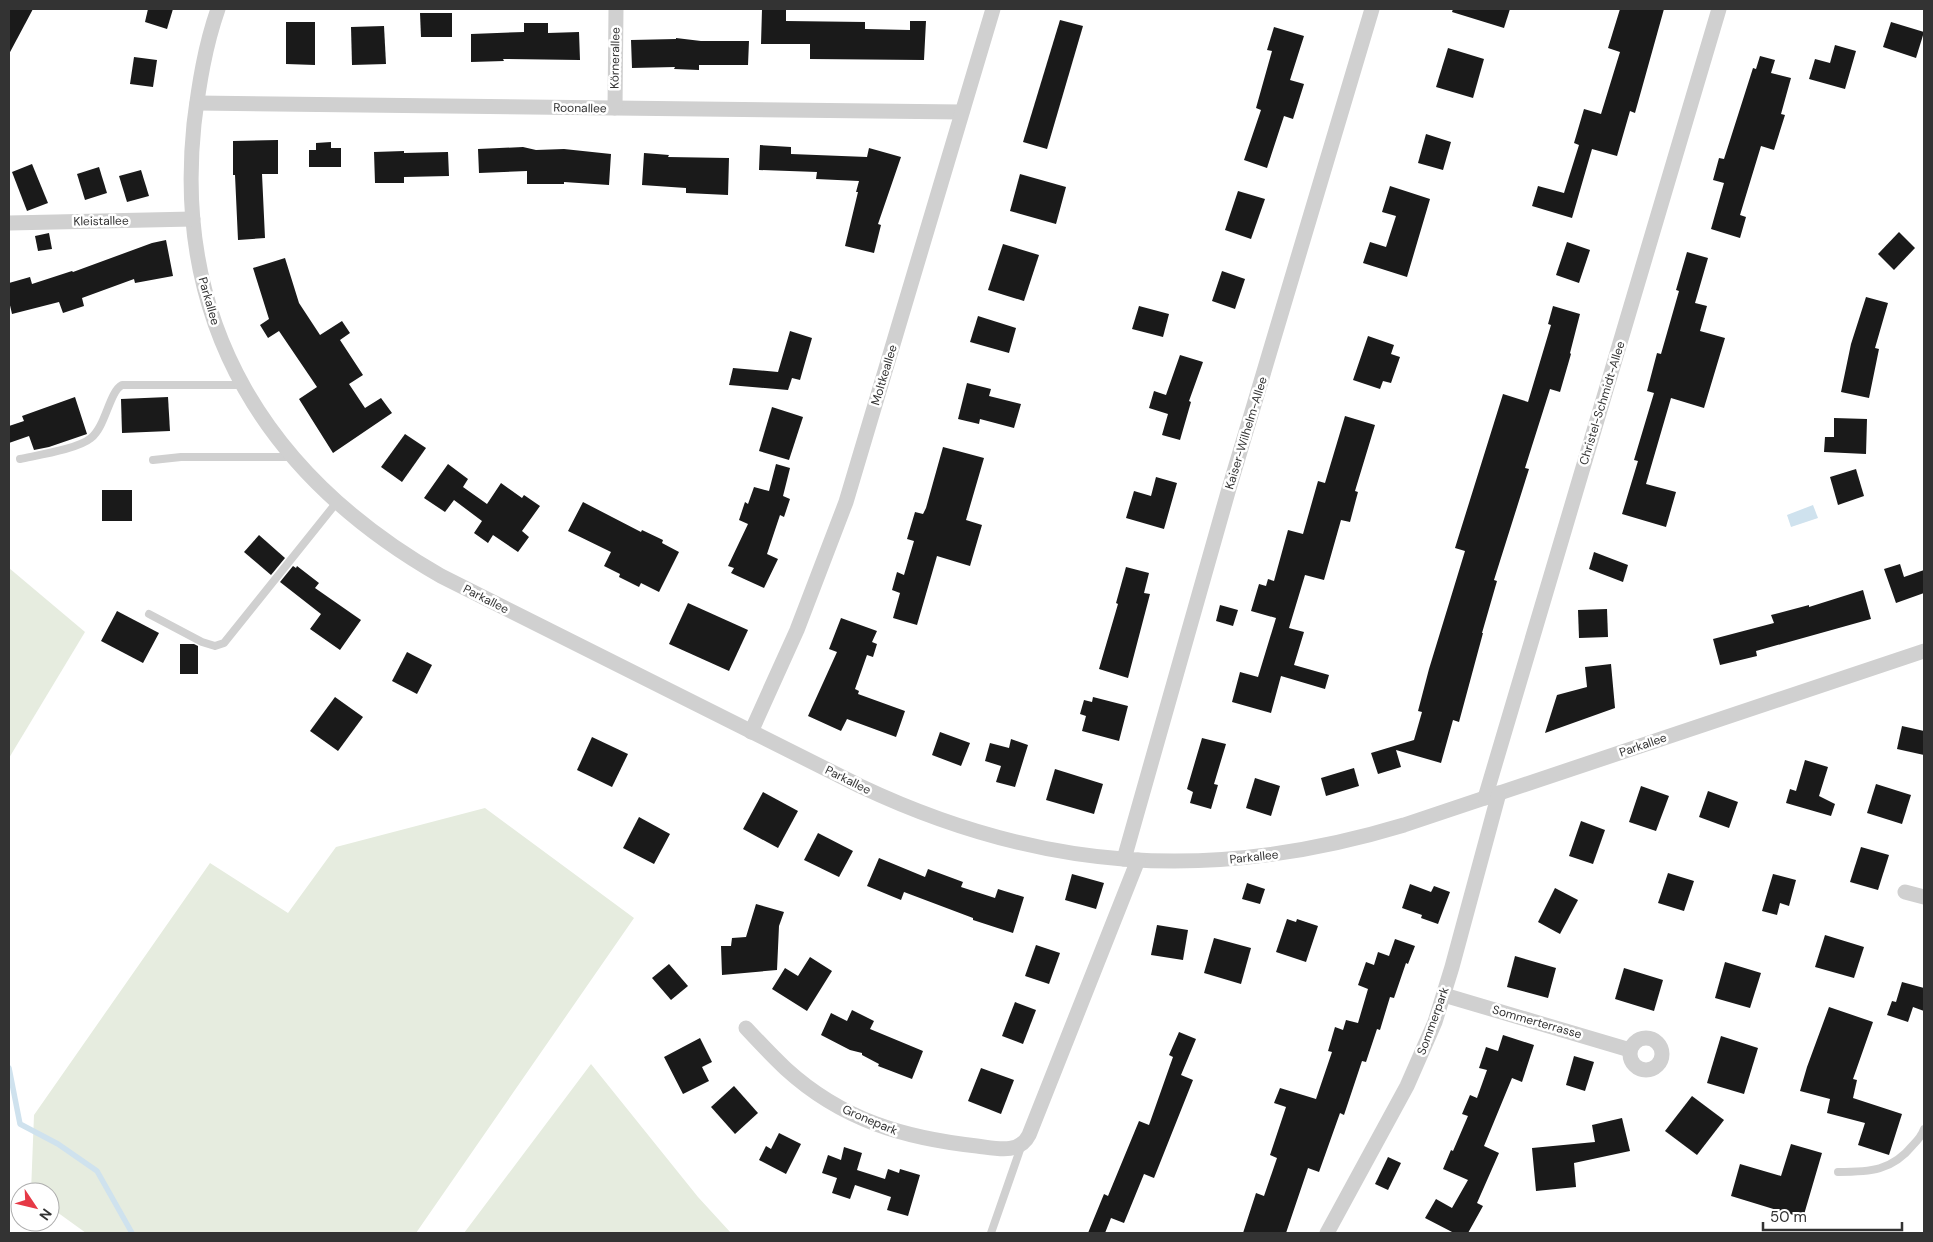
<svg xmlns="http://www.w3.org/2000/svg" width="1933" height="1242" viewBox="0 0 1933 1242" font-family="'DM Sans',sans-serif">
<rect width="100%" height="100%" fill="#fff"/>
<g fill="#e6ecdf">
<path d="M 9,568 L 85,632 L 9,758 Z"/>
<path d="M 485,808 L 634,918 L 416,1233 L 86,1233 L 50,1207 L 50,1192 L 31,1192 L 34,1115 L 210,863 L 288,913 L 336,847 Z"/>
<path d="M 591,1064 L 698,1197 L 731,1233 L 464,1233 Z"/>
</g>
<path fill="#cfe2ee" d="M 1813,505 L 1818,518 L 1791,527 L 1787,515 Z"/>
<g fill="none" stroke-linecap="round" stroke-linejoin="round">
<path stroke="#cfe2ee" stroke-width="5.5" d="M 9,1068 L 20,1124 L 58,1144 L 97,1171 L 132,1233"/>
</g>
<g fill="#1a1a1a">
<path d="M 9,9 L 33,9 L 9,54 Z"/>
<path d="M 148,9 L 173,9 L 167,29 L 145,22 Z"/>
<path d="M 762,9 L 786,9 L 786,21 L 865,22 L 865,29 L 910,30 L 910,21 L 926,21 L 924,60 L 810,59 L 810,44 L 761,44 Z"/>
<path d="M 1453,9 L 1510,9 L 1504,28 L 1452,12 Z"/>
<path d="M 1620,9 L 1664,9 L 1635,113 L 1630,111 L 1617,156 L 1592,149 L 1572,218 L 1532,206 L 1538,186 L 1564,193 L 1579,145 L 1574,143 L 1584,109 L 1601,114 L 1620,52 L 1608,48 Z"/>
<path d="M 420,13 L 452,13 L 452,37 L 421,37 Z"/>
<path d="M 1060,20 L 1083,26 L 1047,149 L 1023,142 Z"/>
<path d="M 286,22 L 315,22 L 315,65 L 286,64 Z"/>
<path d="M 1891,22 L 1924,32 L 1916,58 L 1883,47 Z"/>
<path d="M 524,23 L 548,23 L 548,33 L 579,32 L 580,60 L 503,59 L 504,61 L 471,62 L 471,34 L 524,32 Z"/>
<path d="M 384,26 L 386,64 L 352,65 L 351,27 Z"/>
<path d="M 1274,27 L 1304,36 L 1290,80 L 1304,84 L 1293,119 L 1284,116 L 1267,168 L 1244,160 L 1261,110 L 1256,108 L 1272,51 L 1267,50 Z"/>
<path d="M 676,38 L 701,41 L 749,41 L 748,65 L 699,65 L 699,70 L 674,69 L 675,67 L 632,68 L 631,40 L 676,39 Z"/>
<path d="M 1835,45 L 1856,51 L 1845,89 L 1809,79 L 1815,59 L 1830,63 Z"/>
<path d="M 1448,48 L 1484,59 L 1473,98 L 1436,87 Z"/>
<path d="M 1760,56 L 1775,60 L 1771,73 L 1791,78 L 1781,114 L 1785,115 L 1774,150 L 1761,146 L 1740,215 L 1746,217 L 1740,238 L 1711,229 L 1724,183 L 1713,180 L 1719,158 L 1724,159 L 1753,68 L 1756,69 Z"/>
<path d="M 134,57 L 157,60 L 153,87 L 130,84 Z"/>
<path d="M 1426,134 L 1451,142 L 1443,170 L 1418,163 Z"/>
<path d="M 278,140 L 278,174 L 262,174 L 265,238 L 238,240 L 235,175 L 233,175 L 233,141 Z"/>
<path d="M 331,142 L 331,148 L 341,148 L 341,167 L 309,167 L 309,150 L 316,150 L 316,143 Z"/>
<path d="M 760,145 L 791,147 L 791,154 L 867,157 L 869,148 L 901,157 L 878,224 L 881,225 L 874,253 L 845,246 L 858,192 L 856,192 L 859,181 L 816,179 L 817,172 L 759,170 Z"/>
<path d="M 523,147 L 536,150 L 564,149 L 611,154 L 609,185 L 564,182 L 564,184 L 527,184 L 527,171 L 479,173 L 478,149 Z"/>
<path d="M 404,151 L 404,153 L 448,152 L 449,176 L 404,177 L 404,183 L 375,183 L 374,152 Z"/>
<path d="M 644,153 L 669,155 L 668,157 L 729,158 L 728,195 L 686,193 L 686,188 L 642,185 Z"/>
<path d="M 32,164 L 48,203 L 27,211 L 12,172 Z"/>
<path d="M 99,167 L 107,193 L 85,200 L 77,174 Z"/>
<path d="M 141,170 L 149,196 L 127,202 L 119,176 Z"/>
<path d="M 1020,174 L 1066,187 L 1056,224 L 1010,211 Z"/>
<path d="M 1390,186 L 1430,199 L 1407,277 L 1363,263 L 1370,242 L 1386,247 L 1396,216 L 1382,212 Z"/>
<path d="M 1238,191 L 1265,199 L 1251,239 L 1225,230 Z"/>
<path d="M 1899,232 L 1915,248 L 1894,270 L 1878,254 Z"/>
<path d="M 49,233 L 52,249 L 38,251 L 35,236 Z"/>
<path d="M 166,240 L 173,276 L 135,283 L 134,279 L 82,298 L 84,306 L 63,313 L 59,302 L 12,314 L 9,301 L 9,283 L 30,277 L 32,284 L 72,271 L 73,272 L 152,243 Z"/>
<path d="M 1567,242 L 1590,250 L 1579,283 L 1556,275 Z"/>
<path d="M 1003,244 L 1039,255 L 1024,301 L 988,290 Z"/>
<path d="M 1687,252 L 1708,258 L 1695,303 L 1707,306 L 1700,331 L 1725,338 L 1704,408 L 1671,398 L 1646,484 L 1676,492 L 1666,527 L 1622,514 L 1638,461 L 1634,460 L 1654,393 L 1647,391 L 1657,353 L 1661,354 L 1679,291 L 1676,290 Z"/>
<path d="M 285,258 L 299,303 L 320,335 L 342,321 L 350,333 L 340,340 L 363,375 L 349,384 L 365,408 L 381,398 L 392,413 L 333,453 L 299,399 L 317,387 L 279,331 L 268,338 L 260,325 L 269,319 L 253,268 Z"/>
<path d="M 1222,271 L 1245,279 L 1235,309 L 1212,301 Z"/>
<path d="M 1866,297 L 1888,303 L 1875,348 L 1879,349 L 1869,398 L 1841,392 L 1851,344 Z"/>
<path d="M 1139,306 L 1169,314 L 1163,337 L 1132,329 Z"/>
<path d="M 1553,306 L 1580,314 L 1570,353 L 1571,354 L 1560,392 L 1550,389 L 1525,468 L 1529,469 L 1494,580 L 1497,581 L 1482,633 L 1483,633 L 1459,722 L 1453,720 L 1441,763 L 1396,750 L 1401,767 L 1378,774 L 1371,753 L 1414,740 L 1422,712 L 1418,711 L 1429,669 L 1465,551 L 1455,548 L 1503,394 L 1528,402 L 1551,325 L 1548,324 Z"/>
<path d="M 978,316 L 1016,328 L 1009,353 L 970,342 Z"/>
<path d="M 790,331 L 812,338 L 800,380 L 792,378 L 788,390 L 729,385 L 733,368 L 778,372 Z"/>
<path d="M 1368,336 L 1394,345 L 1391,354 L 1400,357 L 1391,383 L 1383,381 L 1380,389 L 1353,380 Z"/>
<path d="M 1180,355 L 1203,362 L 1189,401 L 1191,402 L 1180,440 L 1162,435 L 1168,414 L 1149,408 L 1154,391 L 1166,395 Z"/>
<path d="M 967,383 L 991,389 L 989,396 L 1021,404 L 1014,428 L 980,419 L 979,424 L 958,419 Z"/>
<path d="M 75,397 L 87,434 L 49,447 L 34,450 L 29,436 L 9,443 L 9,426 L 24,421 L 22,416 Z"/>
<path d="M 168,397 L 170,431 L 122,433 L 121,399 Z"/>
<path d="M 772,407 L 803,417 L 789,460 L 759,451 Z"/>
<path d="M 1345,416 L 1375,425 L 1355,491 L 1358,492 L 1350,522 L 1341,520 L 1324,580 L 1305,575 L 1289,628 L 1304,632 L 1294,665 L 1329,675 L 1325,689 L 1281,676 L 1271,713 L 1232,702 L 1240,672 L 1258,677 L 1276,618 L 1251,611 L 1259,584 L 1266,586 L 1268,579 L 1274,581 L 1288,530 L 1303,534 L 1318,481 L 1325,483 Z"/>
<path d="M 1834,418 L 1867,419 L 1866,454 L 1824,452 L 1825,437 L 1834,437 Z"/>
<path d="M 405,434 L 426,448 L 402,482 L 381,467 Z"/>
<path d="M 943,447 L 984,458 L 966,520 L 982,525 L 970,566 L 937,556 L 917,625 L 893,618 L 900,593 L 892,590 L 897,572 L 904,575 L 914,541 L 907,539 L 915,512 L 923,514 L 926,508 Z"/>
<path d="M 448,464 L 468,479 L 463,487 L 487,504 L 501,483 L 522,498 L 524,495 L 540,506 L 522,531 L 529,537 L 518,552 L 493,535 L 488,543 L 474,533 L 482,521 L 454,500 L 445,512 L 424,498 Z"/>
<path d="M 776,464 L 790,468 L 783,496 L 790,499 L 784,517 L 780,515 L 767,554 L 778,559 L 764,588 L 731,573 L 734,568 L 728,566 L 748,524 L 739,520 L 745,502 L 748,504 L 754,487 L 769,491 Z"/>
<path d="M 1856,469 L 1864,496 L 1838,505 L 1830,477 Z"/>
<path d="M 1156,477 L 1177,483 L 1164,529 L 1126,518 L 1134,491 L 1151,496 Z"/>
<rect x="102" y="490" width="30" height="31"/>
<path d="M 583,502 L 641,532 L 642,530 L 663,540 L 662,543 L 679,552 L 659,592 L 641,583 L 639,587 L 619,577 L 620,574 L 604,566 L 611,552 L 568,531 Z"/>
<path d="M 259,535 L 285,558 L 271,575 L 244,552 Z"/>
<path d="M 1594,552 L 1628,565 L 1623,582 L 1589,569 Z"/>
<path d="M 1900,564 L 1904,577 L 1924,570 L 1924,593 L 1896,603 L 1884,569 Z"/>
<path d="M 293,566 L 296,568 L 297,566 L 319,583 L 315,588 L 361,620 L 340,650 L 310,629 L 321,614 L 280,582 Z"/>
<path d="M 1126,567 L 1149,573 L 1144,593 L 1150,594 L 1128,678 L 1099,669 L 1118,604 L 1116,603 Z"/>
<path d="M 1863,590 L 1871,619 L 1756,651 L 1757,656 L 1720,665 L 1713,639 L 1774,623 L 1771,615 L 1809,605 L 1809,607 Z"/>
<path d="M 688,603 L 748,630 L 729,671 L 669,644 Z"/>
<path d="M 1220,605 L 1238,610 L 1233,626 L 1216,621 Z"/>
<path d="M 1607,609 L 1608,637 L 1579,638 L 1578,610 Z"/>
<path d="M 117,611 L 159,633 L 143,663 L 101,641 Z"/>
<path d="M 841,618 L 877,631 L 872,642 L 877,644 L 873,657 L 867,655 L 855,689 L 859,691 L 858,694 L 905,711 L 896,737 L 847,719 L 841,731 L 808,716 L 837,652 L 829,649 Z"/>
<path d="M 180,644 L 194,644 L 198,646 L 198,674 L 180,674 Z"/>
<path d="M 407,652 L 432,665 L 417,694 L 392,681 Z"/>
<path d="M 1611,664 L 1615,708 L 1545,733 L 1557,695 L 1587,687 L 1585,667 Z"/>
<path d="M 335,697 L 363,717 L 338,751 L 310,731 Z"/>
<path d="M 1093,697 L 1128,706 L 1119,741 L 1082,731 L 1086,716 L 1080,714 L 1084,700 L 1092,702 Z"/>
<path d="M 1902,726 L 1924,731 L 1924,755 L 1897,749 Z"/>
<path d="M 940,732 L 970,743 L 961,766 L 932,755 Z"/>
<path d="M 592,737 L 628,754 L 612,787 L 577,770 Z"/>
<path d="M 1202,738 L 1226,744 L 1214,784 L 1218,785 L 1211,809 L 1190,803 L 1193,792 L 1187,789 Z"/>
<path d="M 1011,739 L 1028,745 L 1015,787 L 996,782 L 1001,766 L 985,761 L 990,743 L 1009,748 Z"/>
<path d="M 1805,760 L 1828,767 L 1819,796 L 1835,804 L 1831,816 L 1786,803 L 1790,789 L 1796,791 Z"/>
<path d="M 1354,768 L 1359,786 L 1326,796 L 1321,778 Z"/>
<path d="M 1055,769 L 1103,784 L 1094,814 L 1046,800 Z"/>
<path d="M 1255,778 L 1280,786 L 1271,816 L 1246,808 Z"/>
<path d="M 1876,784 L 1911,795 L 1902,824 L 1867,813 Z"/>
<path d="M 1641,786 L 1669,796 L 1656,831 L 1629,822 Z"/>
<path d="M 1708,791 L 1738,802 L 1729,828 L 1699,817 Z"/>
<path d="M 763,792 L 798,811 L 778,848 L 743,829 Z"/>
<path d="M 639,817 L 670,834 L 654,864 L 623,848 Z"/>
<path d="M 1581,821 L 1605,830 L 1593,864 L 1569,856 Z"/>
<path d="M 818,833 L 853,851 L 839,877 L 804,860 Z"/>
<path d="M 1861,847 L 1889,855 L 1878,890 L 1850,882 Z"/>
<path d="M 879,858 L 925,877 L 928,869 L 963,882 L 961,887 L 995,898 L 998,889 L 1024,897 L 1013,933 L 973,920 L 973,918 L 904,892 L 901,900 L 867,886 Z"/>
<path d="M 1668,873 L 1694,881 L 1684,911 L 1658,903 Z"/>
<path d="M 1072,874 L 1104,883 L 1096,909 L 1065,900 Z"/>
<path d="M 1773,874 L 1796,880 L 1789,906 L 1780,903 L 1777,915 L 1762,911 Z"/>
<path d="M 1247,883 L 1265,889 L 1260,904 L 1242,899 Z"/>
<path d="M 1410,884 L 1431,892 L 1434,886 L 1450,892 L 1438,924 L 1421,918 L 1422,915 L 1402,908 Z"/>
<path d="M 1555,888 L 1578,900 L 1560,934 L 1538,922 Z"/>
<path d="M 756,904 L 784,912 L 779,926 L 777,970 L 722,975 L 721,946 L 731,946 L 732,938 L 746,937 Z"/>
<path d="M 1287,919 L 1296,922 L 1297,919 L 1318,926 L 1306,962 L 1276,952 Z"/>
<path d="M 1157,925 L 1188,930 L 1183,960 L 1151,955 Z"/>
<path d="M 1825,935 L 1864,947 L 1854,978 L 1815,967 Z"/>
<path d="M 1214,938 L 1251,948 L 1241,984 L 1204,973 Z"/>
<path d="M 1395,939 L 1415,946 L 1408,964 L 1406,963 L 1394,998 L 1390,997 L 1380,1030 L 1377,1029 L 1366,1062 L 1362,1061 L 1344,1115 L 1340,1113 L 1319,1172 L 1308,1168 L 1286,1233 L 1243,1233 L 1256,1193 L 1264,1196 L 1277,1158 L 1270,1155 L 1286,1107 L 1274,1103 L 1280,1088 L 1316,1099 L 1332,1052 L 1328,1051 L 1335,1027 L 1343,1030 L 1346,1020 L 1358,1023 L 1368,989 L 1358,985 L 1366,962 L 1374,965 L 1378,952 L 1389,956 Z"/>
<path d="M 1036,945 L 1060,953 L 1049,984 L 1025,976 Z"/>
<path d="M 1515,956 L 1556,968 L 1548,998 L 1507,987 Z"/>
<path d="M 810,957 L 832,971 L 807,1011 L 772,989 L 785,968 L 798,976 Z"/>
<path d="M 1725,962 L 1761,973 L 1750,1008 L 1715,998 Z"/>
<path d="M 669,964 L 688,986 L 671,1000 L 652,978 Z"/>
<path d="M 1624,968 L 1663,980 L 1654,1011 L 1615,999 Z"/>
<path d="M 1902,982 L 1924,988 L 1924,1011 L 1913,1007 L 1908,1022 L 1887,1015 L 1892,1001 L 1896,1002 Z"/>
<path d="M 1015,1002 L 1036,1010 L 1023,1044 L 1002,1036 Z"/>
<path d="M 1829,1007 L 1873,1022 L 1853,1079 L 1857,1080 L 1853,1098 L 1902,1114 L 1889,1155 L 1858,1145 L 1865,1123 L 1827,1113 L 1830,1099 L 1800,1091 L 1807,1067 Z"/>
<path d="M 852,1010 L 874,1021 L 870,1029 L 923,1051 L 912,1079 L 878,1066 L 879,1064 L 862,1055 L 862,1053 L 850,1050 L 821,1035 L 831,1013 L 847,1021 Z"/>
<path d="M 1179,1032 L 1196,1039 L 1181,1075 L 1193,1080 L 1154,1178 L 1144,1174 L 1124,1223 L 1111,1218 L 1105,1233 L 1088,1233 L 1104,1194 L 1108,1196 L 1139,1121 L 1149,1125 L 1173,1057 L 1169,1055 Z"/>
<path d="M 1503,1035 L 1534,1045 L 1522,1082 L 1512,1078 L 1484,1146 L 1499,1153 L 1477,1203 L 1483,1206 L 1468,1233 L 1454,1233 L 1425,1218 L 1436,1199 L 1452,1208 L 1468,1180 L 1443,1169 L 1451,1150 L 1453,1151 L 1468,1116 L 1462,1114 L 1470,1095 L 1477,1098 L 1487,1070 L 1479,1068 L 1486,1047 L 1498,1051 Z"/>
<path d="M 1721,1036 L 1758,1048 L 1744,1094 L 1707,1083 Z"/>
<path d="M 700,1038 L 712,1062 L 702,1067 L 709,1081 L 683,1094 L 664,1057 Z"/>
<path d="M 1574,1056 L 1594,1062 L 1585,1091 L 1566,1085 Z"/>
<path d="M 981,1068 L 1014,1080 L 1001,1114 L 968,1101 Z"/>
<path d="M 734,1086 L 758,1113 L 735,1134 L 711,1107 Z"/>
<path d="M 1692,1096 L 1724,1120 L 1697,1155 L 1665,1131 Z"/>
<path d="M 1622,1118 L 1630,1151 L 1574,1163 L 1576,1187 L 1536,1191 L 1532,1148 L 1595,1142 L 1592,1125 Z"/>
<path d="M 779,1133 L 801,1144 L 786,1174 L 759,1160 L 766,1146 L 771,1149 Z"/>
<path d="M 1791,1144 L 1822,1153 L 1803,1218 L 1731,1196 L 1740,1164 L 1781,1176 Z"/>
<path d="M 844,1147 L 862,1153 L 857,1170 L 885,1179 L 888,1169 L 899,1173 L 900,1169 L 920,1175 L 908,1216 L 887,1210 L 891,1197 L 855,1185 L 850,1199 L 832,1193 L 837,1178 L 822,1173 L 828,1155 L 841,1160 Z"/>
<path d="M 1388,1157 L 1401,1163 L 1388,1190 L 1375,1184 Z"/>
</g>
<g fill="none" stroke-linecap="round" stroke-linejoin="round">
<g stroke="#d0d0d0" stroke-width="8">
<path d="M 20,459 C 38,455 78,449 91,438 C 106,426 109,392 122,385 L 242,385"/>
<path d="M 153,460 L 181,457 L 293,457"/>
<path d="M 149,614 L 202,642 L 215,646 L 224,643 L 337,502"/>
<path d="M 1838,1172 C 1870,1172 1892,1171 1913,1145 C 1918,1140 1922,1135 1924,1129"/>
<path d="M 991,1233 L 1022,1144"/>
</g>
<g stroke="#d0d0d0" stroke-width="15">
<path d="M 218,9 C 205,46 199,84 194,124 C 173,326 268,477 441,576 L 860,786 C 1042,872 1212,883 1404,825 L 1924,651"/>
<path d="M 197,103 L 962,112"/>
<path d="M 615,108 L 616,9"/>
<path d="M 9,223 L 193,219"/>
<path d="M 751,732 L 797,630 L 846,502 L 993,9"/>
<path d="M 1485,798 L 1719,9"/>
<path d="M 1124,859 L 1228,492 L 1372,9"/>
<path d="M 1905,892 L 1924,897"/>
<path d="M 1444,995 L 1630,1050"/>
<path d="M 746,1028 C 759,1042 772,1056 786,1069 C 842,1120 904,1138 977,1146 C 995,1148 1019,1155 1029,1135 L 1138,860"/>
<circle cx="1646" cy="1054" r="16"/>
<path d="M 1327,1233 L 1407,1086 L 1435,1022 L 1452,967 L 1499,793"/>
</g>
</g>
<g text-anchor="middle" stroke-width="5" stroke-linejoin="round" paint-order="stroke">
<g font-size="12" fill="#333" stroke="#fff">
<text transform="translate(615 58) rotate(-89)" y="4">Körnerallee</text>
<text transform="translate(580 108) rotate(1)" y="4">Roonallee</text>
<text transform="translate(101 221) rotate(-1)" y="4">Kleistallee</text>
<text transform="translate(209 301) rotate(74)" y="4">Parkallee</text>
<text transform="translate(884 375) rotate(-73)" y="4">Moltkeallee</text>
<text transform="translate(1602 403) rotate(-73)" y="4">Christel-Schmidt-Allee</text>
<text transform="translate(1246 433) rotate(-73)" y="4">Kaiser-Wilhelm-Allee</text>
<text transform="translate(486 599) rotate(27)" y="4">Parkallee</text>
<text transform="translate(1643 745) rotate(-19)" y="4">Parkallee</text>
<text transform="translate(848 780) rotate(26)" y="4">Parkallee</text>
<text transform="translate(1254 857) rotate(-6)" y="4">Parkallee</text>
<text transform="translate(1433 1021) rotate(-70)" y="4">Sommerpark</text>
<text transform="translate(1537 1022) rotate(16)" y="4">Sommerterrasse</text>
<text transform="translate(870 1120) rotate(23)" y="4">Gronepark</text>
</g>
</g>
<rect width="1933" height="1242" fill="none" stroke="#333333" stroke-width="20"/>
<g transform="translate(35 1207) rotate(125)"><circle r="24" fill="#ffffff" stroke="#adadad"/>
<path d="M0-4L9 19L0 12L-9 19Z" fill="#e63946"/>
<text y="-8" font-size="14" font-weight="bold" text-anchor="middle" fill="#333333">N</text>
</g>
<path d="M1763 1222v8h139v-8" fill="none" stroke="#333333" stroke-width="2.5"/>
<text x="1770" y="1222" font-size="15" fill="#333333" stroke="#ffffff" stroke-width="4" paint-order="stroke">50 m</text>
</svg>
